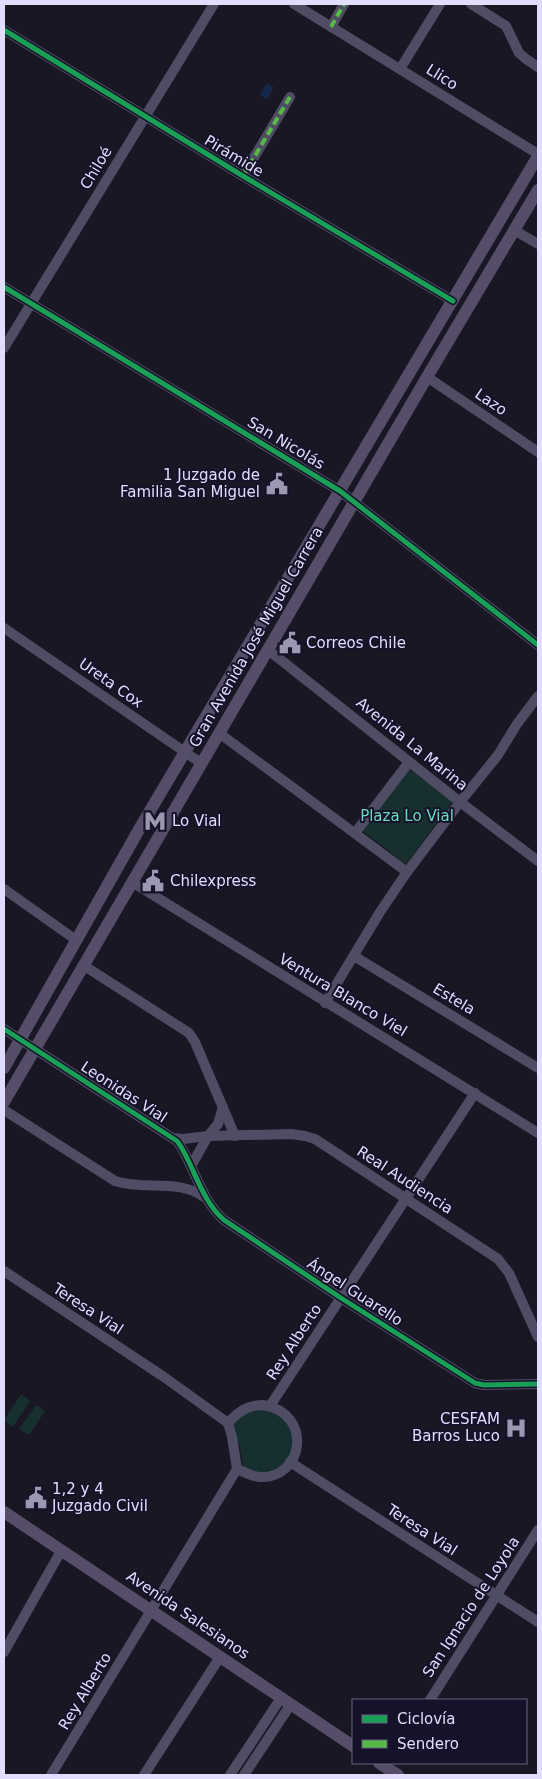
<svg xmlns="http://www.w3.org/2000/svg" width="542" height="1779" viewBox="0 0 542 1779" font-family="'DejaVu Sans',sans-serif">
<rect width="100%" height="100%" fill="#1a1724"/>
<g fill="#172f2f">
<path d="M 408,768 L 453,801 L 406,864 L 361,830 Z"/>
<path d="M 21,1394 L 30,1401 L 13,1427 L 4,1420 Z"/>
<path d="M 36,1405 L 45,1411 L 29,1435 L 19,1429 Z"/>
<path d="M 265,1408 L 286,1419 L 295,1441 L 287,1463 L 267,1475 L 243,1469 L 240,1447 L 232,1428 L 236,1417 L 242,1412 Z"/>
</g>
<path fill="#132849" d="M 267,83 L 274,87 L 267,100 L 260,95 Z"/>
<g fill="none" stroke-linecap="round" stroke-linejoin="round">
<g stroke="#4e4d64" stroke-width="10">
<path d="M 294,4 L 538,154"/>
<path d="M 471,4 L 506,26 L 519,53 L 526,59 L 538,67"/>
<path d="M 331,27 L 344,4"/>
<path d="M 4,30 L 243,176 L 453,301"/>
<path d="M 400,69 L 440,4"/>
<path d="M 243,176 L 290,97"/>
<path d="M 514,230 L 538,244"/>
<path d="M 4,287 L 340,491 L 538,645"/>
<path d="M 4,348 L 214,4"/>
<path d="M 427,377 L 538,452"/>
<path d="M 4,628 L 201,763"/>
<path d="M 267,649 L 460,802 L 538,861"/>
<path d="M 219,733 L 407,872"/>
<path d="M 355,833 L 409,762"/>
<path d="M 132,882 L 538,1133"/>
<path d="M 4,889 L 76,940"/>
<path d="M 354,956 L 538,1068"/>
<path d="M 83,965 L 189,1033 L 195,1042 L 235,1136"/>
<path d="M 325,1003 L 380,912 L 407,872 L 460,802 L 498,755 L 517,724 L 538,696"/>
<path d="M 4,1029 L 177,1141 C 181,1146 184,1152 187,1158 C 198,1180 205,1203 224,1220 L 341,1298 L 475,1383 L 484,1385 L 538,1384"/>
<path d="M 4,1110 L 115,1181 C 146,1191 177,1178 204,1197"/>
<path d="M 173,1138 L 183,1139 L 208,1136 L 291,1134 L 305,1136 L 315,1139 L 498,1259 L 509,1273 L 538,1337"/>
<path d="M 191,1166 L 208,1136 L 218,1124 L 223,1107"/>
<path d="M 4,1271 L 164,1377 L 228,1423"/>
<path d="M 263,1405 C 314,1413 304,1480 259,1477 C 251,1476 244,1472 237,1469 L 232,1437 L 228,1423 C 238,1412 247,1405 263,1405 Z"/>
<path d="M 270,1406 L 475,1093"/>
<path d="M 290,1462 L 538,1622"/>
<path d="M 4,1652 L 61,1551"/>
<path d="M 430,1700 L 538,1530"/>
<path d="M 51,1775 L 237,1469"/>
<path d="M 144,1775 L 220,1657"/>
<path d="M 230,1775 L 281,1698"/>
<path d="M 244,1775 L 291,1704"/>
</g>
<g stroke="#564e68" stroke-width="12">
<path d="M 4,1068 L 141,826 L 538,156"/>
<path d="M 4,1102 L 427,377 L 538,190"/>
<path d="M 4,1512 L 353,1746"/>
<path d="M 379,1763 L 398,1775"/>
</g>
<g stroke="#58b947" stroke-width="4" stroke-dasharray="8 4" stroke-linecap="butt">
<path d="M 331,27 L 344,4"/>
<path d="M 243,176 L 290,97"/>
</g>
<g stroke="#161229" stroke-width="8">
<g id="cycleway">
<path d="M 4,30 L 243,176 L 453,301"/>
<path d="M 4,287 L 340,491 L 538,645"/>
<path d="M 4,1029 L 177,1141 C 181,1146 184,1152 187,1158 C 198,1180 205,1203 224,1220 L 341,1298 L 475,1383 L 484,1385 L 538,1384"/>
</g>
</g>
<use href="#cycleway" stroke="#1a9f57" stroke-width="5"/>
</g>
<defs>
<g id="civic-bare" transform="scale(1.725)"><path d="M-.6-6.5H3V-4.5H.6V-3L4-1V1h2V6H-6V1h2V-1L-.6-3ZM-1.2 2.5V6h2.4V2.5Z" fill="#9b98b1" stroke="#161229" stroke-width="2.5" paint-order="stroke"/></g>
<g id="metro-bare" transform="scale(1.725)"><path d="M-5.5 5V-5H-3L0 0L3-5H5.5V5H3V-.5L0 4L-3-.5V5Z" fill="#9b98b1" stroke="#161229" stroke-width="2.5" paint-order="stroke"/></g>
<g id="hospital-bare" transform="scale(1.725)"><path d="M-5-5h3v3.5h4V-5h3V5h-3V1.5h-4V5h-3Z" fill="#9b98b1" stroke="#161229" stroke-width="2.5" paint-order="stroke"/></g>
</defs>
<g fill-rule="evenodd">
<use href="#civic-bare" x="277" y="484"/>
<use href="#civic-bare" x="290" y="643"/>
<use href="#metro-bare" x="155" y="821"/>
<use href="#civic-bare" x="153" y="881"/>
<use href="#hospital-bare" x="516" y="1428"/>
<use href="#civic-bare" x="36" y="1498"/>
</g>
<g text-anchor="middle" stroke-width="4" stroke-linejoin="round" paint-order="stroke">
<g font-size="15" fill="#e0ddfd" stroke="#161229">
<text transform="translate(442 77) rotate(32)" y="5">Llico</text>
<text transform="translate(234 156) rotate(31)" y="5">Pirámide</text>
<text transform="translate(96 168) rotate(-59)" y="5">Chiloé</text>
<text transform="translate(491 402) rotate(34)" y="5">Lazo</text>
<text transform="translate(286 443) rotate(31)" y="5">San Nicolás</text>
<text transform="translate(256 637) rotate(-60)" y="5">Gran Avenida José Miguel Carrera</text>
<text transform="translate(111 683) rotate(35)" y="5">Ureta Cox</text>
<text transform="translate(412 744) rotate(39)" y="5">Avenida La Marina</text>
<text transform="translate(343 995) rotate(31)" y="5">Ventura Blanco Viel</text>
<text transform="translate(454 999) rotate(31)" y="5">Estela</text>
<text transform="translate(124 1092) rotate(33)" y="5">Leonidas Vial</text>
<text transform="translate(405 1180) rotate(33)" y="5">Real Audiencia</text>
<text transform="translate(355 1292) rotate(33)" y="5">Ángel Guarello</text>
<text transform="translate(88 1309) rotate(33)" y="5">Teresa Vial</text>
<text transform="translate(294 1342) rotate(-57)" y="5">Rey Alberto</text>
<text transform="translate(422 1530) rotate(33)" y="5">Teresa Vial</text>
<text transform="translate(471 1607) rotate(-57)" y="5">San Ignacio de Loyola</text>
<text transform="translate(188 1615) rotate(34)" y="5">Avenida Salesianos</text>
<text transform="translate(85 1691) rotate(-59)" y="5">Rey Alberto</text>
</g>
<g font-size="15" fill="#e0ddfd" stroke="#161229" text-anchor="start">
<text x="260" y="480" text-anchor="end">1 Juzgado de<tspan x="260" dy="17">Familia San Miguel</tspan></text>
<text x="306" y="648">Correos Chile</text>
<text x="172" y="826">Lo Vial</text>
<text x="170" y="886">Chilexpress</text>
<text x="500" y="1424" text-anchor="end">CESFAM<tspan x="500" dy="17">Barros Luco</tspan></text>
<text x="52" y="1494">1,2 y 4<tspan x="52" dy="17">Juzgado Civil</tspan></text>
</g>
<g font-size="15" fill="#6cdabb" stroke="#161229">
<text x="407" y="821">Plaza Lo Vial</text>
</g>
</g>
<rect width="542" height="1779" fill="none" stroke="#e0ddfd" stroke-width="10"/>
<rect x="352" y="1699" width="175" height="65" fill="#161229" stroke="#67637e"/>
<rect x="362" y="1715" width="25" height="8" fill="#1a9f57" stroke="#67637e"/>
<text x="397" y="1724" font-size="15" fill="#e0ddfd">Ciclovía</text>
<rect x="362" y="1740" width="25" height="8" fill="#58b947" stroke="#67637e"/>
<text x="397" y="1749" font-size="15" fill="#e0ddfd">Sendero</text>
</svg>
